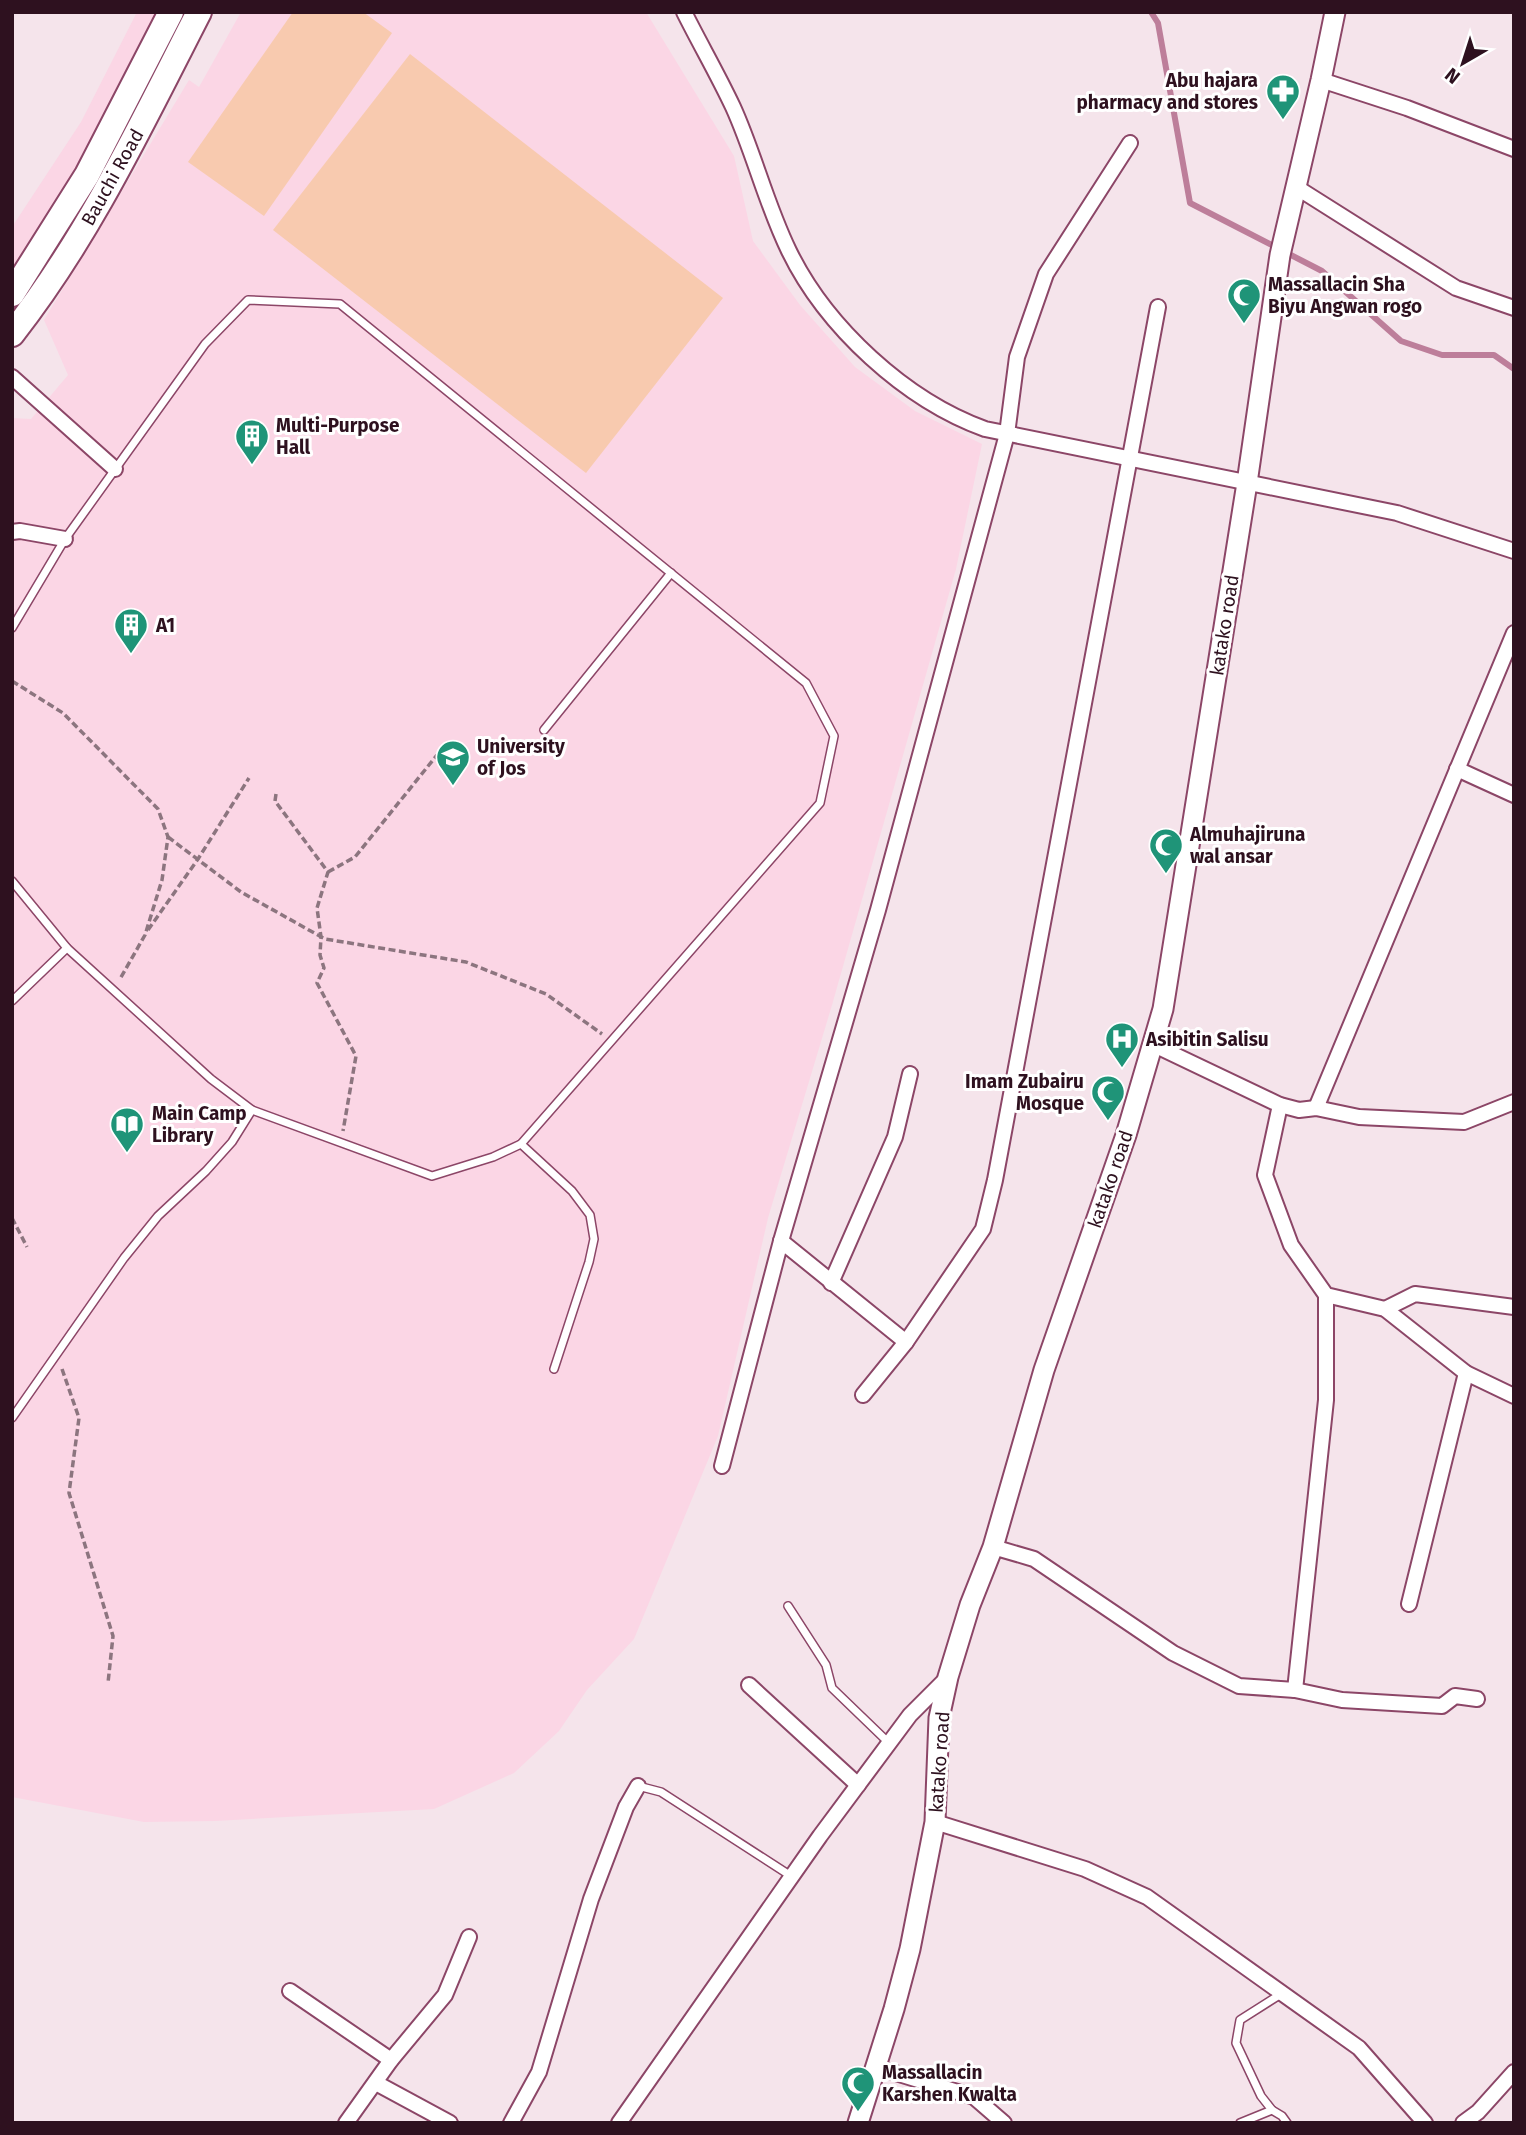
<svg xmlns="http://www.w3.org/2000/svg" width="1526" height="2135" viewBox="0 0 1526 2135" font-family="'Fira Sans',sans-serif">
<rect width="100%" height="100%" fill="#f5e4eb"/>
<g fill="#fbd6e5">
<path d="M 137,12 L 190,12 L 69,245 L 12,322 L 12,227 L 81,122 Z"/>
<path d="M 241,12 L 646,12 L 734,156 L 753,241 L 800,305 L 855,367 L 915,411 L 982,444 L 956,569 L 832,1005 L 768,1218 L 718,1436 L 634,1639 L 587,1690 L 559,1731 L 514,1773 L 434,1809 L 215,1821 L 144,1822 L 12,1797 L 12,418 L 31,419 L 68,375 L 44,320 L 189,80 L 199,87 Z"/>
</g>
<g fill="#f8caaf">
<path d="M 293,12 L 363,12 L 392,33 L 264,216 L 188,162 Z"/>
<path d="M 410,54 L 723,298 L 586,473 L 273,230 Z"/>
</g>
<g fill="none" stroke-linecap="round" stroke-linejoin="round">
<path stroke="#bd7e9a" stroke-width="6" d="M 1151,12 L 1158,23 L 1190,203 L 1322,271 L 1401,341 L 1442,355 L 1494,355 L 1514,369"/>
<g stroke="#8c4667" stroke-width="10">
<g id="service">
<path d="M 12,628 L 65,539 L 205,344 L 248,300 L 340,304 L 806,683 L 834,736 L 820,803 L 521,1144 L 493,1157 L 432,1176 L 252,1110 L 211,1079 L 67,948 L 12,881"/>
<path d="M 544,730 L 671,573"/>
<path d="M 12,1001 L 67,948"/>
<path d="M 521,1144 L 572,1191 L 590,1215 L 594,1239 L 589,1262 L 554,1369"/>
<path d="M 12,1418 L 124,1258 L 158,1216 L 206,1171 L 232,1142 L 252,1110"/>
<path d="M 788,1606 L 826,1665 L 832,1688 L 889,1743"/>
<path d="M 638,1786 L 661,1792 L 791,1876"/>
<path d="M 1281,1994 L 1240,2020 L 1236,2043 L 1261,2096 L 1272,2110 L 1282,2116 L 1287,2123"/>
<path d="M 1240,2123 L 1272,2110"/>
</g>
</g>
<g stroke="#8c4667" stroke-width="18">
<g id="minor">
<path d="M 684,12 C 700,44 718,75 733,107 C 754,153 766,204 789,251 C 826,327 905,400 985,429 L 1397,513 L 1514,551"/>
<path d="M 1321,80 L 1407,108 L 1514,149"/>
<path d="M 1296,187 L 1456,288 L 1514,308"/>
<path d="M 12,377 L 115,469"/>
<path d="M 12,532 L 20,531 L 65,539"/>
<path d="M 1457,769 L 1514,795"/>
<path d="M 1152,1044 L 1280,1105 L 1299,1110 L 1316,1108 L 1359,1117 L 1464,1122 L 1514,1102"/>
<path d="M 1280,1105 L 1265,1175 L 1291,1245 L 1326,1295 L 1385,1309 L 1466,1373 L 1514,1396"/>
<path d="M 1316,1108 L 1514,633"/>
<path d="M 781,1241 L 906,1342"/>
<path d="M 831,1283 L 895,1137 L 910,1074"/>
<path d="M 1385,1309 L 1415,1294 L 1514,1307"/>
<path d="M 863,1395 L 906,1342 L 983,1229 L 995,1180 L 1158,307"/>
<path d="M 722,1466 L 781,1241 L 878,910 L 1007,434 L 1017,357 L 1046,274 L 1130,143"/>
<path d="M 993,1547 L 1034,1559 L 1173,1653 L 1239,1686 L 1295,1690 L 1342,1700 L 1442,1706 L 1455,1696 L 1477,1699"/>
<path d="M 1409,1604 L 1466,1373"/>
<path d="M 749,1685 L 858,1785"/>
<path d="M 1295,1690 L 1326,1400 L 1326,1295"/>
<path d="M 935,1822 L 1085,1869 L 1147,1897 L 1359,2048 L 1425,2123"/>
<path d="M 290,1991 L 391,2060"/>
<path d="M 876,2067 L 974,2097 L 1004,2123"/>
<path d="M 376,2083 L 450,2123"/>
<path d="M 346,2123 L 391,2060 L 445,1995 L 469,1937"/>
<path d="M 511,2123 L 539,2072 L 591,1899 L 626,1807 L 638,1786"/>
<path d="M 619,2123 L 820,1836 L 910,1715 L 948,1677"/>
<path d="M 1463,2123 L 1478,2112 L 1514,2072"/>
</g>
</g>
<g stroke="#8c4667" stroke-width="23">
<path id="tertiary" d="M 858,2123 L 894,2009 L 910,1949 L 935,1822 L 939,1718 L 948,1677 L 970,1605 L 993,1547 L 1044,1370 L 1126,1135 L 1163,1009 L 1247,483 L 1280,255 L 1321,80 L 1335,12"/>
</g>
<g stroke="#8c4667" stroke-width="28">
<g id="trunk">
<path d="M 12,294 L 87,175 L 171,12"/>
<path d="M 12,334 C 89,236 142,123 199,12"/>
</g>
</g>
<g stroke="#8c757f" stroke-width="3.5" stroke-dasharray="7 3.5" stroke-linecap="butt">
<path d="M 12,681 L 63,713 L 158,809 L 168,837 L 162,880 L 145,935 L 120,979"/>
<path d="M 276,794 L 275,801 L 328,872 L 317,908 L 321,937 L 320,955 L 324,968 L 317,983 L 356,1056 L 343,1131"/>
<path d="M 168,837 L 241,892 L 325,939 L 466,962 L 546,994 L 602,1034"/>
<path d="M 328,872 L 355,857 L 437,755"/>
<path d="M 148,930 L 198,859 L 249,778"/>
<path d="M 12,1218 L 27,1247"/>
<path d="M 62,1369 L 79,1418 L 69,1493 L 113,1636 L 108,1683"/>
</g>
<use href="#service" stroke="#fff" stroke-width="7"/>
<use href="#minor" stroke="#fff" stroke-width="14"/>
<use href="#tertiary" stroke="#fff" stroke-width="19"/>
<use href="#trunk" stroke="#fff" stroke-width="24"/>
</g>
<defs>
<g id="pharmacy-pin" transform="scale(1.75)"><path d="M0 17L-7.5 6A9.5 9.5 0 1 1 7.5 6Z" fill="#1f9478" stroke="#fff"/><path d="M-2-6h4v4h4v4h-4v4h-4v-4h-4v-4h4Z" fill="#fff"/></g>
<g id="mosque-pin" transform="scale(1.75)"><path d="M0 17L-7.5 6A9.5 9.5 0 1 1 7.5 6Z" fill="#1f9478" stroke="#fff"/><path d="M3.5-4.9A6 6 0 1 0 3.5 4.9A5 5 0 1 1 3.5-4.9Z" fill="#fff"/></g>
<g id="building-pin" transform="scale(1.75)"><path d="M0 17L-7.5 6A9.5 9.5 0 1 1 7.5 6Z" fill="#1f9478" stroke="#fff"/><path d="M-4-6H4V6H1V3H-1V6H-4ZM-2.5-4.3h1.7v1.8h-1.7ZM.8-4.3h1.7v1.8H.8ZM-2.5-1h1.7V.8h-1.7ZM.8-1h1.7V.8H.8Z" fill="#fff"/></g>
<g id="university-pin" transform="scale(1.75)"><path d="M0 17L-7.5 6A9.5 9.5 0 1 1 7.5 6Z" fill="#1f9478" stroke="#fff"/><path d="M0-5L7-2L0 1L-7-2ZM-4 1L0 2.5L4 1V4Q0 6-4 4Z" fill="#fff"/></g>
<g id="hospital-pin" transform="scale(1.75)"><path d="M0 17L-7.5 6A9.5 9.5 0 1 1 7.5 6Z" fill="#1f9478" stroke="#fff"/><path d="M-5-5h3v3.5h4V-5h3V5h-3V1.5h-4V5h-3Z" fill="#fff"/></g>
<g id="library-pin" transform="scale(1.75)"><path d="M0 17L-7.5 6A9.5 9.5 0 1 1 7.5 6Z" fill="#1f9478" stroke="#fff"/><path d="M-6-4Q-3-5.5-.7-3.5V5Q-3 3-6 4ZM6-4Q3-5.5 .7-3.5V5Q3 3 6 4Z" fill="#fff"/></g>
</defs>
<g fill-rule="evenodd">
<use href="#pharmacy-pin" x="1283" y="91"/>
<use href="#mosque-pin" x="1244" y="295"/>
<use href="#building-pin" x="252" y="436"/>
<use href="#building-pin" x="131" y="625"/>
<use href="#university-pin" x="453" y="757"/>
<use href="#mosque-pin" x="1166" y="845"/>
<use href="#hospital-pin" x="1122" y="1039"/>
<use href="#mosque-pin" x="1108" y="1092"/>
<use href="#library-pin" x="127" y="1124"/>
<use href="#mosque-pin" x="858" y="2083"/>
</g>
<g text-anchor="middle" stroke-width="6" stroke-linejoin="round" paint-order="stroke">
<g font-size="19" font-weight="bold" fill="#2e111f" stroke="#fff" text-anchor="start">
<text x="1258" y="87" text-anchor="end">Abu hajara<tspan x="1258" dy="22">pharmacy and stores</tspan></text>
<text x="1268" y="291">Massallacin Sha<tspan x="1268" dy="22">Biyu Angwan rogo</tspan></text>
<text x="276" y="432">Multi-Purpose<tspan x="276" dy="22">Hall</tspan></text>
<text x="156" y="632">A1</text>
<text x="477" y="753">University<tspan x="477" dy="22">of Jos</tspan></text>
<text x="1190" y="841">Almuhajiruna<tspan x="1190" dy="22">wal ansar</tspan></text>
<text x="1146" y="1046">Asibitin Salisu</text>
<text x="1084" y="1088" text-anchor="end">Imam Zubairu<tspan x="1084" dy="22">Mosque</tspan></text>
<text x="152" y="1120">Main Camp<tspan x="152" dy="22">Library</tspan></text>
<text x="882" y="2079">Massallacin<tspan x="882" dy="22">Karshen Kwalta</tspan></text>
</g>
<g font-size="19" fill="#2e111f" stroke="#fff">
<text transform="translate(112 177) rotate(-61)" y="7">Bauchi Road</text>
<text transform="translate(1224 625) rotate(-81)" y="7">katako road</text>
<text transform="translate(1110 1179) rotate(-71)" y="7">katako road</text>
<text transform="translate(939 1762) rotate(-86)" y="7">katako road</text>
</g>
</g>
<rect width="1526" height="2135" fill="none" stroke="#2e111f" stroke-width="28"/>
<g transform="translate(1463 63) rotate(219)" stroke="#ffffff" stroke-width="5" paint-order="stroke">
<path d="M0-5L12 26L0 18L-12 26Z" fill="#2e111f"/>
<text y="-10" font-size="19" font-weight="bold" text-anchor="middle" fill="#2e111f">N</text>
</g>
</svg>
